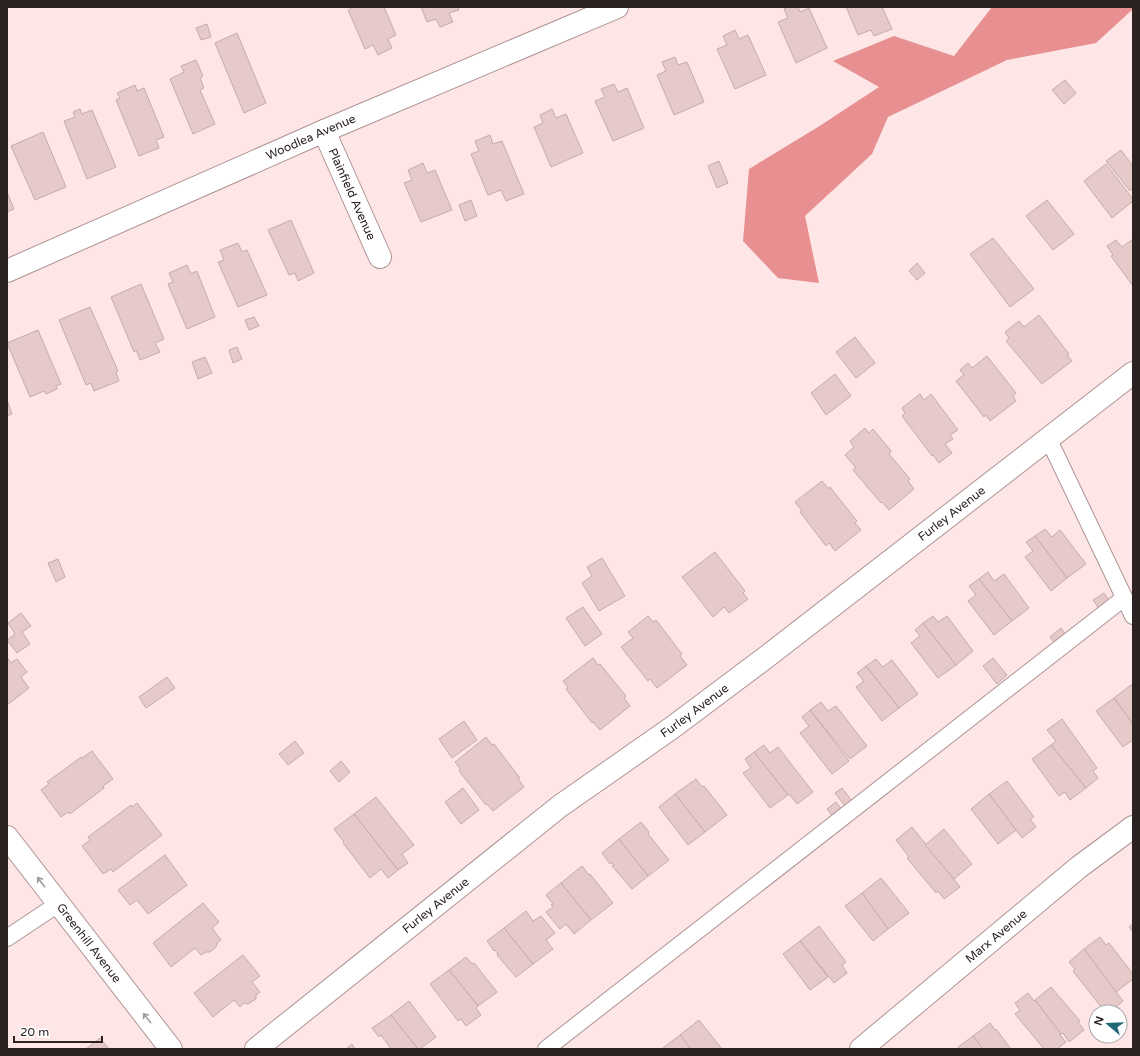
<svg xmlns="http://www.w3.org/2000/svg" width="1140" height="1056" viewBox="0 0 1140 1056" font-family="'Varela Round',sans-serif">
<rect width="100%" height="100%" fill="#fee6e6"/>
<path fill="#e78f91" d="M 992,7 L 1133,7 L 1133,9 L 1096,43 L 1007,60 L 888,117 L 872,154 L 805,216 L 819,283 L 778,278 L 743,241 L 749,169 L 818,127 L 879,87 L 833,61 L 894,36 L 954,56 Z"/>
<g fill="#e6cac9" stroke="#c6abaa">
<path d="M 353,7 L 384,7 L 396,35 L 388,39 L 392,48 L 378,55 L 373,45 L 365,49 L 348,10 Z"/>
<path d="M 421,7 L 458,7 L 459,10 L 449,13 L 453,22 L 440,27 L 436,19 L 427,22 Z"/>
<path d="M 789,7 L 798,7 L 800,12 L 809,8 L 827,48 L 796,63 L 778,22 L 788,18 L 784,9 Z"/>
<path d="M 846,7 L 882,7 L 892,29 L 874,36 L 871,30 L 858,35 Z"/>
<path d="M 207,24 L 211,37 L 201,40 L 196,28 Z"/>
<path d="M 735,30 L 739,39 L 748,35 L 766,75 L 735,89 L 717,49 L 727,45 L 723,36 Z"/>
<path d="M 237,33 L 266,103 L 244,113 L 215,43 Z"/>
<path d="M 675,57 L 678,65 L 687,62 L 704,102 L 674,115 L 657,75 L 666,71 L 662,62 Z"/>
<path d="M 196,60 L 203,76 L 200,78 L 204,88 L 200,90 L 215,124 L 193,134 L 170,79 L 184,72 L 181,66 Z"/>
<path d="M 1065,80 L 1076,93 L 1064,104 L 1052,90 Z"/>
<path d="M 614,84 L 618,92 L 627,88 L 644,128 L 613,141 L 595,101 L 605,97 L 601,89 Z"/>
<path d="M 135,85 L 137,91 L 144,88 L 164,137 L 156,140 L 159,148 L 139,156 L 116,100 L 120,98 L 117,93 Z"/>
<path d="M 80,109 L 82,114 L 92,110 L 116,167 L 87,179 L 64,121 L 75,117 L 73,112 Z"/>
<path d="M 552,109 L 556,118 L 566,114 L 583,153 L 551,167 L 534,127 L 543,123 L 540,115 Z"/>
<path d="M 43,132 L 66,187 L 35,200 L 11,146 Z"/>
<path d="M 490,135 L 493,144 L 502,141 L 524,194 L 506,201 L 501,190 L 488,195 L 471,154 L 479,151 L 475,141 Z"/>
<path d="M 1121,150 L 1133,166 L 1133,188 L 1130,191 L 1106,161 Z"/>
<path d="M 719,161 L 728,183 L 717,188 L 708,166 Z"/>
<path d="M 423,163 L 427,173 L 435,170 L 452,210 L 421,222 L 404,183 L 412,180 L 408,170 Z"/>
<path d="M 1106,164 L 1133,199 L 1133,201 L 1112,218 L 1084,181 Z"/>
<path d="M 7,192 L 14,209 L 7,212 Z"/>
<path d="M 471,200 L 477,216 L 465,221 L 459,205 Z"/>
<path d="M 1047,200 L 1074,234 L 1053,250 L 1026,216 Z"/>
<path d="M 291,220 L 314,273 L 298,281 L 295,273 L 289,275 L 268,230 Z"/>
<path d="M 993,238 L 1034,289 L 1010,307 L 970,254 Z"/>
<path d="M 1133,239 L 1133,286 L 1111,256 L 1113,255 L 1107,246 L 1116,240 L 1122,247 Z"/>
<path d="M 238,243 L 242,252 L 247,250 L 267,295 L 238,307 L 218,262 L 224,260 L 220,250 Z"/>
<path d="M 917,263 L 925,273 L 917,280 L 909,271 Z"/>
<path d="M 187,265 L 191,274 L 197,271 L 215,317 L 187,329 L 168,284 L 173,282 L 169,273 Z"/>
<path d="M 141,284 L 164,339 L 155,343 L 160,352 L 140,360 L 136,350 L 134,352 L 111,297 Z"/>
<path d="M 90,307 L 118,371 L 116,372 L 119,381 L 94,391 L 91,383 L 86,385 L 59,320 Z"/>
<path d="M 1039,315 L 1069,354 L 1067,355 L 1072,361 L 1042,384 L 1006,341 L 1009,338 L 1005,332 L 1019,321 L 1024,327 Z"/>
<path d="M 254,317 L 259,326 L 249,330 L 245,320 Z"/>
<path d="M 38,330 L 61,384 L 56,386 L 57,389 L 46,394 L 44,391 L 30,397 L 7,343 Z"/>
<path d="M 855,337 L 875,363 L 856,378 L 836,352 Z"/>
<path d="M 237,347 L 242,359 L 233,363 L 229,350 Z"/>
<path d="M 987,356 L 1016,393 L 1013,396 L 1016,401 L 990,421 L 986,415 L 984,417 L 956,381 L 964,375 L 960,370 L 968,363 L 972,368 Z"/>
<path d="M 205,357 L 212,373 L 198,379 L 192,362 Z"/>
<path d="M 835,374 L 851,396 L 826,415 L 811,393 Z"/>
<path d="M 920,394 L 924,400 L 931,394 L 958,430 L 950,435 L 953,439 L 945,444 L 952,453 L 939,463 L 933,455 L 932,456 L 902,416 L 905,413 L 902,408 Z"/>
<path d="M 7,400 L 12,414 L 7,416 Z"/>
<path d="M 865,428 L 869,433 L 873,429 L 891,451 L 889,454 L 910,479 L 908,481 L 914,489 L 889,510 L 882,502 L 881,503 L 853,470 L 856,468 L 845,455 L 854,447 L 850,441 Z"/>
<path d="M 822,481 L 829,489 L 830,487 L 857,521 L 855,523 L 861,530 L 835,551 L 829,543 L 826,546 L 800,512 L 802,511 L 795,502 Z"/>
<path d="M 1045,529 L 1052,537 L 1060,530 L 1086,564 L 1067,578 L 1035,536 Z"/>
<path d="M 1035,536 L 1067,578 L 1051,591 L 1025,557 L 1033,551 L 1026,542 Z"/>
<path d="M 715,552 L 745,591 L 743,593 L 748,599 L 729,613 L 724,607 L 713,617 L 682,577 Z"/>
<path d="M 602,558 L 625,596 L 599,611 L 582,583 L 592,576 L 587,567 Z"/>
<path d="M 58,559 L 65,577 L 56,582 L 48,563 Z"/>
<path d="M 988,572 L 994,581 L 1004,574 L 1029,608 L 1012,621 L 979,579 Z"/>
<path d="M 979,579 L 1012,621 L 994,635 L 968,601 L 976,595 L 969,586 Z"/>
<path d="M 1104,593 L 1110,602 L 1100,610 L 1093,600 Z"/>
<path d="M 583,607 L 602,634 L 585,646 L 566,618 Z"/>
<path d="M 21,613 L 31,626 L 22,632 L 30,644 L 17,653 L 7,640 L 15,634 L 8,623 Z"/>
<path d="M 648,616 L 653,622 L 656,620 L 682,654 L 680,656 L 687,665 L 657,688 L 650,679 L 648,681 L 621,647 L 633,638 L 628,632 Z"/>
<path d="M 933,616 L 938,622 L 947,616 L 973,651 L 956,665 L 923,623 Z"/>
<path d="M 923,623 L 956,665 L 938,678 L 911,643 L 920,636 L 915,630 Z"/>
<path d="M 1061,628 L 1067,637 L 1056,645 L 1050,637 Z"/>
<path d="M 7,657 L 11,663 L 17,659 L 27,672 L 21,677 L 29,688 L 7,705 Z"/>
<path d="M 593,658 L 598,665 L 600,664 L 626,696 L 624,698 L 630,706 L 600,730 L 593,722 L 592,723 L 566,689 L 568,687 L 563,681 Z"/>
<path d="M 993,658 L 1007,675 L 997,684 L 983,666 Z"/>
<path d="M 876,659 L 883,667 L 892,660 L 918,694 L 899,708 L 866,666 Z"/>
<path d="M 866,666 L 899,708 L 882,721 L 856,687 L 864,681 L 857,673 Z"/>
<path d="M 167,677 L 175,688 L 146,708 L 139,697 Z"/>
<path d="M 1131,685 L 1133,687 L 1133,724 L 1114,698 Z"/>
<path d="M 1114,698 L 1133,724 L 1133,740 L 1123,747 L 1096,711 Z"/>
<path d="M 821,702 L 828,711 L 836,706 L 867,746 L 850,759 L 810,710 Z"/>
<path d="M 810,710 L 849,761 L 832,774 L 800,733 L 809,726 L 802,717 Z"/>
<path d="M 1062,719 L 1097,768 L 1093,771 L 1098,778 L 1086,788 L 1051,745 L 1056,741 L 1047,730 Z"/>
<path d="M 464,721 L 477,740 L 452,758 L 439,739 Z"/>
<path d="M 486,737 L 492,745 L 494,744 L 520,778 L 518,779 L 524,787 L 493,811 L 487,804 L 486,805 L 459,771 L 460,769 L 455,762 Z"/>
<path d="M 295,741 L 304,753 L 288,765 L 279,754 Z"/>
<path d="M 764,745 L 770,753 L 778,747 L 813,792 L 797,804 L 789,794 L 788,795 L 754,752 Z"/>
<path d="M 1051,745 L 1086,788 L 1070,800 L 1065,792 L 1059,796 L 1032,759 Z"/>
<path d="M 92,751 L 113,779 L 103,786 L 104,788 L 70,814 L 68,812 L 61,817 L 41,790 L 49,784 L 47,782 L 81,757 L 82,758 Z"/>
<path d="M 754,752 L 788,795 L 770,808 L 743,773 L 751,768 L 745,759 Z"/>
<path d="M 341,761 L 350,772 L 339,782 L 330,771 Z"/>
<path d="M 696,779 L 702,787 L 704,786 L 727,815 L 705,832 L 675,794 Z"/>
<path d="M 1007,781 L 1034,817 L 1030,819 L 1036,827 L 1022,838 L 989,794 Z"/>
<path d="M 463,788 L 479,810 L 461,824 L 445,802 Z"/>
<path d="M 842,788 L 852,801 L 845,806 L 835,793 Z"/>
<path d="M 675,794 L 705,832 L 688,845 L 659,807 Z"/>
<path d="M 989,794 L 1016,830 L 998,844 L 971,809 Z"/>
<path d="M 376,797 L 414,845 L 402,854 L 408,863 L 398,870 L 354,814 Z"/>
<path d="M 836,802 L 842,810 L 833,817 L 827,809 Z"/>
<path d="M 137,803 L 162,835 L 113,872 L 111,869 L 103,874 L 82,846 L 90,840 L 88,837 L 131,805 L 132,807 Z"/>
<path d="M 354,814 L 398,870 L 388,878 L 381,869 L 370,878 L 343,843 L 344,842 L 334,829 Z"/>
<path d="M 641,822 L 649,832 L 648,834 L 669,860 L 648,876 L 619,839 Z"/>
<path d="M 912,827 L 960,887 L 944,899 L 938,891 L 936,893 L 907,858 L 909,857 L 896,840 Z"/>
<path d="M 944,829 L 972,864 L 954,879 L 925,845 Z"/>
<path d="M 619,839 L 648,876 L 632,889 L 612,866 L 614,865 L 611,862 L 610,864 L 602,853 Z"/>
<path d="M 165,855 L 187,885 L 148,914 L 137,900 L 130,905 L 118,890 Z"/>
<path d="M 582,866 L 589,875 L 590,874 L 613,903 L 591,920 L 561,883 Z"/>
<path d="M 881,878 L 909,913 L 888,929 L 862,893 Z"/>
<path d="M 561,883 L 591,920 L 574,934 L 566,924 L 560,929 L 546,912 L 553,907 L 551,905 L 553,904 L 546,895 Z"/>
<path d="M 862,893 L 888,929 L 873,941 L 845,906 Z"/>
<path d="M 203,903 L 219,922 L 212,928 L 221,940 L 217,943 L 216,947 L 210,952 L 206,952 L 201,955 L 195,948 L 171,967 L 153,943 Z"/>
<path d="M 526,911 L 533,921 L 541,916 L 555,933 L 546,940 L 553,949 L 533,964 L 504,928 Z"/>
<path d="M 1133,924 L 1133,932 L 1129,927 Z"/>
<path d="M 819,926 L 846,962 L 842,965 L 847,973 L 834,983 L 800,941 Z"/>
<path d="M 504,928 L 533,964 L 516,977 L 497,955 L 498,954 L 495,950 L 494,951 L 487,941 Z"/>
<path d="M 1100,937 L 1106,945 L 1109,943 L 1133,974 L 1133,979 L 1116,992 L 1084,949 Z"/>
<path d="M 800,941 L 828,977 L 810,990 L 783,954 Z"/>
<path d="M 1084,949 L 1123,1001 L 1110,1012 L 1105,1012 L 1073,971 L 1075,969 L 1069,962 Z"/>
<path d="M 243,955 L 260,976 L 252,982 L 260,992 L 256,995 L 256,999 L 248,1004 L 244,1003 L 240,1007 L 234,1000 L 213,1017 L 194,993 Z"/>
<path d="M 466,957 L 472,964 L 474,963 L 497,992 L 478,1006 L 449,970 Z"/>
<path d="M 449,970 L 478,1006 L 476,1008 L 481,1015 L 466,1026 L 461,1019 L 458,1021 L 430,984 Z"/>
<path d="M 1051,987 L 1080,1021 L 1078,1022 L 1084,1030 L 1069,1042 L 1063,1033 L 1061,1034 L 1035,1000 Z"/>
<path d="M 1028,993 L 1034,1001 L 1035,1000 L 1061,1034 L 1060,1035 L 1066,1042 L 1057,1049 L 1044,1049 L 1015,1014 L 1020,1010 L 1015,1003 Z"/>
<path d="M 409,1001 L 436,1037 L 420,1049 L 418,1049 L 391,1015 Z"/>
<path d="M 391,1015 L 418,1049 L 391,1049 L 381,1035 L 379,1037 L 372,1028 Z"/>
<path d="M 699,1020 L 722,1049 L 691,1049 L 680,1035 Z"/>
<path d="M 990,1023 L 995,1030 L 996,1029 L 1011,1049 L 983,1049 L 973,1036 Z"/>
<path d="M 680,1035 L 691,1049 L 663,1049 L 663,1048 Z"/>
<path d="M 973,1036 L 983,1049 L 959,1049 L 958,1047 Z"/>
<path d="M 100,1038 L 109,1049 L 86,1049 Z"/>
<path d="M 352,1044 L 355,1049 L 346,1049 Z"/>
</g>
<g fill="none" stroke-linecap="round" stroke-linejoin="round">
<g stroke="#ae9393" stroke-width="18">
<g id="service">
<path d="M 1048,438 L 1133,616"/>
<path d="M 7,938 L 58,904"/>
<path d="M 546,1049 L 1124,598"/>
</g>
</g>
<g stroke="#ae9393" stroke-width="24">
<g id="minor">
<path id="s1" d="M 324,131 L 380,257"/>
<path id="s2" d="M 7,271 L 324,131 L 617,7"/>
<path id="s3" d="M 7,837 L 171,1049"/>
<path id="s4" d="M 256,1049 L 560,806 L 673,727 L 769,655 L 1133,373"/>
<path id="s5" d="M 861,1049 L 1079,867 L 1133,827"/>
</g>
</g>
<use href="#service" stroke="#fff" stroke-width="16"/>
<use href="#minor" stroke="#fff" stroke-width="22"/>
</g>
<defs><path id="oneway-shaft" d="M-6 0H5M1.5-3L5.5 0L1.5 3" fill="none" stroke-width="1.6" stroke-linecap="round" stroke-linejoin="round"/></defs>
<g stroke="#a09c9c">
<use href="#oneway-shaft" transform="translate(41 882) rotate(-127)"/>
<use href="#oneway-shaft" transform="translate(147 1018) rotate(-128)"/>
</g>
<g text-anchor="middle" stroke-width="3" stroke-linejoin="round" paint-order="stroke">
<g font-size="12" fill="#2d2222" stroke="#fff">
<text dy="4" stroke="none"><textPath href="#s2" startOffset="332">Woodlea Avenue</textPath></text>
<text dy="4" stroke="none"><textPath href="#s1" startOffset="69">Plainfield Avenue</textPath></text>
<text dy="4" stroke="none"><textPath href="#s4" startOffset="878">Furley Avenue</textPath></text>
<text dy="4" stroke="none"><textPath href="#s4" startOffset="554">Furley Avenue</textPath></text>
<text dy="4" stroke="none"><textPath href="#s4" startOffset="230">Furley Avenue</textPath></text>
<text dy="4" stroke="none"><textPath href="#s5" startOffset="176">Marx Avenue</textPath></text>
<text dy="4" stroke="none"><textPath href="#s3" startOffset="134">Greenhill Avenue</textPath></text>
</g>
</g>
<rect width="1140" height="1056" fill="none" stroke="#2d2222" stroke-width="16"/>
<g transform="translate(1108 1024) rotate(289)"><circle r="19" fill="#ffffff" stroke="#aba7a7"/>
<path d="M0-3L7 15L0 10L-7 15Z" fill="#226877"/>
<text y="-6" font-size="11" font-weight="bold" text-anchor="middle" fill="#2d2222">N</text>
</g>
<path d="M14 1036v6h88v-6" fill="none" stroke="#2d2222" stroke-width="2"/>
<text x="20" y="1036" font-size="12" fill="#2d2222" stroke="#ffffff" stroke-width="3" paint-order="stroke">20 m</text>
</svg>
